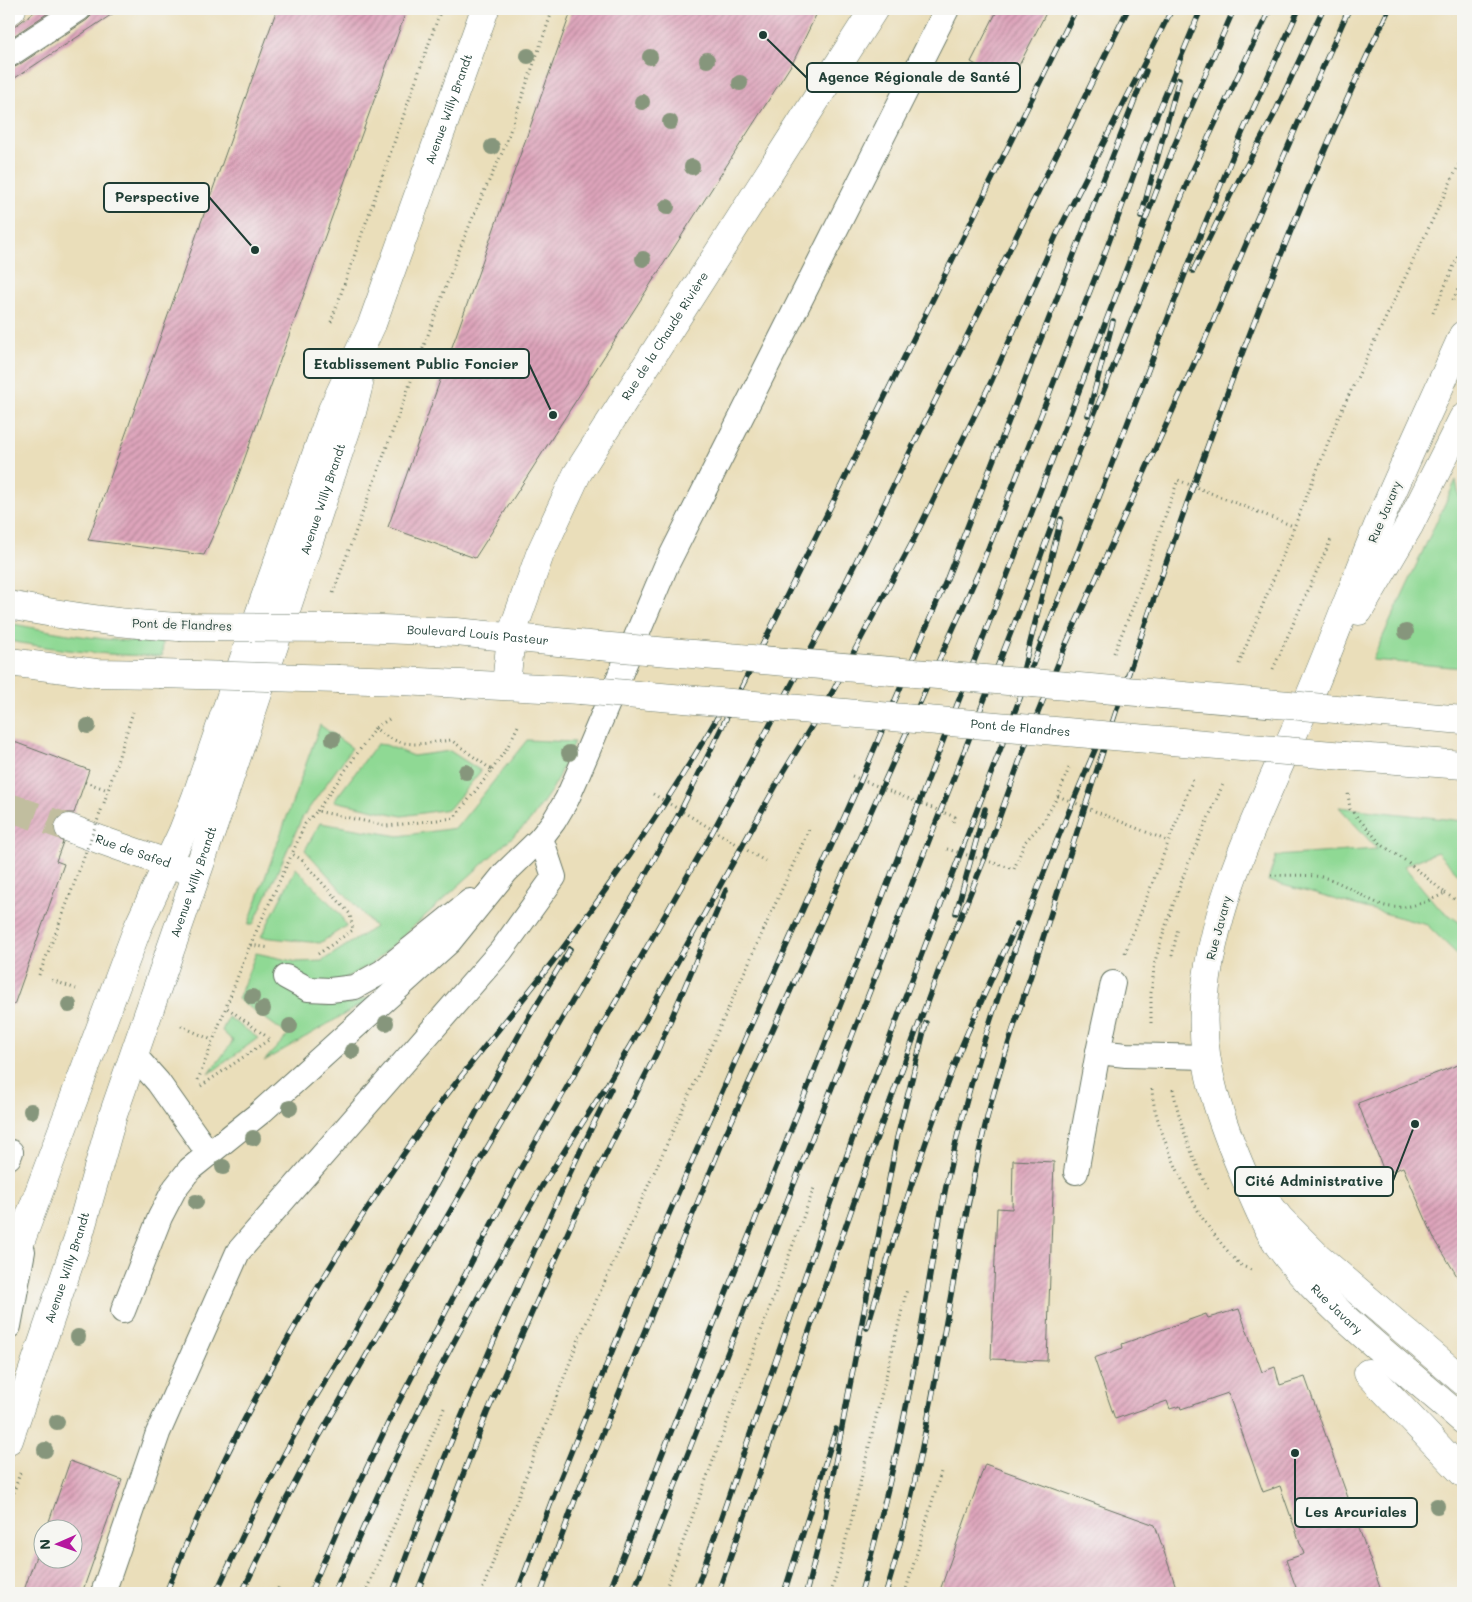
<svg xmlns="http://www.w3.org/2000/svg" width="1472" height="1602" viewBox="0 0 1472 1602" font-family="Mali,sans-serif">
<defs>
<pattern id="building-hatch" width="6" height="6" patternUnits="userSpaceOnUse" patternTransform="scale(1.25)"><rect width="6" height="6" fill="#dea4bb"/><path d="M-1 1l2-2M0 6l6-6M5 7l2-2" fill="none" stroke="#b38799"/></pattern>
</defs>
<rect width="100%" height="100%" fill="#f6f6f2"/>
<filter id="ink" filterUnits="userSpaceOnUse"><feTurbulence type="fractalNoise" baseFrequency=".02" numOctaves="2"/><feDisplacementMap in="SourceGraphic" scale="10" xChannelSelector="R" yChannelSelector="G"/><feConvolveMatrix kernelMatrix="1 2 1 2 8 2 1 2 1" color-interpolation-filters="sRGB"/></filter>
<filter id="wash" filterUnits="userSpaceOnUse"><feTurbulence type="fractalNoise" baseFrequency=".0096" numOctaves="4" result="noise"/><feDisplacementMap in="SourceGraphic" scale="20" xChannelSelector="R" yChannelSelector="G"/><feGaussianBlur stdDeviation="1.12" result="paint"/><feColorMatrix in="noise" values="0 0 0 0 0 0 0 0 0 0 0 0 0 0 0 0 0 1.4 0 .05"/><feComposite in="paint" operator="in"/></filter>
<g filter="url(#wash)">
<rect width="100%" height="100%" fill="#eadeba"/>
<g fill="#8fd994" stroke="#578b64">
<path d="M 1456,480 L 1463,518 L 1463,668 L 1372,660 Z"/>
<path d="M 9,623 C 57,633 113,643 163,642 L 162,656 C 110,656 59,650 9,641 Z"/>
<path d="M 320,725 L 352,748 L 302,818 L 253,925 L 248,925 Z"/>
<path d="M 527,740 L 574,742 L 553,788 L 530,821 L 372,964 L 347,977 L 298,996 L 324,1006 L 353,1003 L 381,993 L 264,1061 L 288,1035 L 238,999 L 256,953 L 297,962 L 322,961 L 375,927 L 305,850 L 320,823 L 399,836 L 456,828 Z"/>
<path d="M 377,744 L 386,745 L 413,756 L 450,751 L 481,771 L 449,809 L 402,816 L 334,801 Z"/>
<path d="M 1339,807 L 1463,821 L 1463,879 L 1437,852 L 1404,866 L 1437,906 L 1463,925 L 1463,980 L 1458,955 L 1427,925 L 1268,881 L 1276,856 L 1377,849 Z"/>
<path d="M 296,868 L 340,914 L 346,926 L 320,943 L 261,937 Z"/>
<path d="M 228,1017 L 258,1038 L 209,1074 L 233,1041 L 222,1031 Z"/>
</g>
<g id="blocks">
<g fill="url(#building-hatch)">
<path d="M 38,9 L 54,9 L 9,39 L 9,28 L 18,24 Z"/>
<path d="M 93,9 L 120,9 L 9,82 L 9,69 L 17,66 L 87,20 L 91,16 Z"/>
<path d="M 277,9 L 407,9 L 230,499 L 204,555 L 88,540 Z"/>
<path d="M 572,9 L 819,9 L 793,62 L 475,558 L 388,527 Z"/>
<path d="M 998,9 L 1048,9 L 1010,83 L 971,62 Z"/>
<path d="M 9,740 L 89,770 L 74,813 L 66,813 L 60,816 L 54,823 L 54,830 L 57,837 L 63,842 L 56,861 L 64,864 L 14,1005 L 9,1005 Z"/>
<path d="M 1463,1063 L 1463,1286 L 1434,1238 L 1403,1167 L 1385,1174 L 1358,1103 Z"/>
<path d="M 1013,1160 L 1054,1162 L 1047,1361 L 991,1359 L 997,1208 L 1012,1209 Z"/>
<path d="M 1239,1309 L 1262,1372 L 1275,1367 L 1280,1385 L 1305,1377 L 1382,1593 L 1298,1593 L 1286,1560 L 1304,1554 L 1280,1486 L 1263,1492 L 1228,1393 L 1181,1409 L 1180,1406 L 1170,1409 L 1167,1401 L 1115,1419 L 1094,1358 L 1123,1348 L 1122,1344 L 1206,1314 L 1208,1318 Z"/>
<path d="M 70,1461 L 122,1480 L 82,1593 L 23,1593 L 42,1539 L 42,1560 L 72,1560 L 72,1530 L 46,1530 Z"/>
<path d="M 985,1464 L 1155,1525 L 1178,1593 L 939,1593 Z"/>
</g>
</g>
</g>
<g filter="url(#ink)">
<use href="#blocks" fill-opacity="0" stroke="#667563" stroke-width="1"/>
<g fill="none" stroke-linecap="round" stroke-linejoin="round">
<path stroke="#c1be9f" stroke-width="28" stroke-dasharray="28 14" stroke-linecap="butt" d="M 9,807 L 69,828"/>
<g stroke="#667563" stroke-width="26">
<g id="lane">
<path d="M 9,55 L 79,9"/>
<path d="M 286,977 L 308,989 L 330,990 L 355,987 L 382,972 L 470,901"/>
<path d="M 1098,1052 L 1113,983"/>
<path d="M 134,1055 L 158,1082 L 209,1154"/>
<path d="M 9,1157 L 11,1152"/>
<path d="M 1076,1172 L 1098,1052 L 1126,1055 L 1207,1057"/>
<path d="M 123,1311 L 160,1217 L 175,1188 L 190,1169 L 261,1112 L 450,941 L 506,872 L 541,838 L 554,821 L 567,799 L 578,774 L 666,566 L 947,9"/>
<path d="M 9,1326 L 23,1251"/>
<path d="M 103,1593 L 158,1433 L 238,1252 L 501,951 L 554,877 L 541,838"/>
</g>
</g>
<g stroke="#667563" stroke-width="29">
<g id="street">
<path d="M 9,11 L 12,9"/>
<path id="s1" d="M 506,685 L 511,636 L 540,554 L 577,474 L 874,9"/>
<path id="s2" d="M 69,828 C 107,843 146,856 185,869"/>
<path id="s3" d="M 9,1272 L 138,927 L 182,833 L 196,797 L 262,606 L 332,410 L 372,324 L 485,9"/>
<path d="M 1368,1373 L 1463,1473"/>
<path id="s4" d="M 9,1440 L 80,1232 L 113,1115 L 221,804 L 351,416 L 359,384"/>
</g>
</g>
<g stroke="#667563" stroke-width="29">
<g id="secondary">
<path id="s5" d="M 1463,335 C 1438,391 1412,447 1387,504 C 1360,567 1337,631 1311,693 C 1269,794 1210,897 1204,1008 C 1200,1067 1223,1127 1246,1180 C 1256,1203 1265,1226 1279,1246 C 1299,1274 1322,1296 1346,1319 C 1384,1354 1424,1386 1463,1420"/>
<path d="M 1359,611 L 1409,526 L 1463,418"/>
<path d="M 1270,1206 L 1280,1219 L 1317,1256 L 1463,1381"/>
</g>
</g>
<g stroke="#667563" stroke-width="29">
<g id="primary">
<path d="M 9,605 C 65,616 121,624 179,627"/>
<path id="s6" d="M 357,628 L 456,632 L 599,646"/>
<path d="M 9,662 L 96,673 L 159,674"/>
<path d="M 339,679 L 401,681 L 580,690"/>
<path d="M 1359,711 L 1463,720"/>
<path d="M 1344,756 L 1463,765"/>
</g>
</g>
<g stroke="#667563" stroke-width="3" stroke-dasharray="1 4" stroke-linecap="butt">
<path d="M 1453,300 L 1463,278"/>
<path d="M 1433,313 L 1463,245"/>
<path d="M 331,322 L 441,9"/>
<path d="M 333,593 L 460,248 L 481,198 L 503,151 L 553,9"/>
<path d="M 1114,653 L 1134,604 L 1178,480 L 1293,526"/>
<path d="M 1239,664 L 1338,418 L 1463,156"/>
<path d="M 1273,669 L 1332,537"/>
<path d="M 492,770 L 508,746 L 519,724"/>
<path d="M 852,776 L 955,817 L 953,822"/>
<path d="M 85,782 L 108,790"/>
<path d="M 653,794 L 765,861"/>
<path d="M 1058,796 L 1168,841"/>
<path d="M 104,803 L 133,712"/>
<path d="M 317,811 L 375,728"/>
<path d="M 947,849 L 1014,869 L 1025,842 L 1043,822 L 1058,796 L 1069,768"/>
<path d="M 1271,875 C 1287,876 1306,874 1322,877 C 1344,882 1361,897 1382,905 C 1402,912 1428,902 1445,893 L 1409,863 L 1382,845 L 1350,809 L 1348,793"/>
<path d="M 1445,893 L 1463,905"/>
<path d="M 250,945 L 292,854"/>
<path d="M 1125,953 L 1193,779"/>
<path d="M 318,954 L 353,930 L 350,914 L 301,859 L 292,854 L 305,824 L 317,811 L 387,826 L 454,818 L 492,770 L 451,740 C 420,744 401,750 375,728 L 391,718"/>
<path d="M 1172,956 L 1178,928"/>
<path d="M 39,975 L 63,914"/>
<path d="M 52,980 L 76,989"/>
<path d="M 1151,1023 L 1151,993 L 1155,961 L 1166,925 L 1187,866 L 1224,782"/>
<path d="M 181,1026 L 212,1040"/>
<path d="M 198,1080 L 226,1007"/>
<path d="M 201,1086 L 270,1039 L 226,1007 L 250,945 L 270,948"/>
<path d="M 1152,1089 C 1153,1123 1183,1184 1200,1214 C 1205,1224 1232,1258 1241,1265 C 1243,1267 1248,1268 1251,1270"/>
<path d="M 1173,1089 C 1180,1125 1192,1157 1208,1189"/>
<path d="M 9,1507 L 20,1473"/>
<path d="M 276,1593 L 279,1586"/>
<path d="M 365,1593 L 445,1406"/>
<path d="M 481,1593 L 578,1341 L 810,827"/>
<path d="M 664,1593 L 814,1188"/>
<path d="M 831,1593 L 850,1525 L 907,1289"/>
<path d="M 905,1593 L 941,1472"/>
</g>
<use href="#lane" stroke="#fff" stroke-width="24"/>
<use href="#street" stroke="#fff" stroke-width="28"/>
<use href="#secondary" stroke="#fff" stroke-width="28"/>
<use href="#primary" stroke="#fff" stroke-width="28"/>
<g stroke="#1f3d34" stroke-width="5.5">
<g id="rail">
<path d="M 1141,217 L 1179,79"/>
<path d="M 1193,271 L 1230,196 L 1273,117 L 1323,9"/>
<path d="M 1088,415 L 1113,321"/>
<path d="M 1021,679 L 1061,519"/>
<path d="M 956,913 L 985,809"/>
<path d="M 867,1328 C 894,1236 923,1144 958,1055 C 976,1011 997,967 1017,924"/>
<path d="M 166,1593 C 227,1438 308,1293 403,1155 C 450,1086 506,1022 557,956 C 621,872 680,784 732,692"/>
<path d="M 216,1593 L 258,1503 L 309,1408 L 348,1344 L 529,1017 L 570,949"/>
<path d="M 242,1593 L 287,1498 L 320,1435 L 636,892 L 681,810 L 1076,9"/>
<path d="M 310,1593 L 341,1522 L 392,1415 L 518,1173 L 713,831 L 839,596 L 1128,9"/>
<path d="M 334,1593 L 381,1488 L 439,1370 L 478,1297 L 542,1186 L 608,1083 L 641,1027 L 783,773 L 833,691 L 912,543 L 992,380 L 1056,236 L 1172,9"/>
<path d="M 393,1593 C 433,1480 480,1370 530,1260 C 556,1203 582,1145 611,1089"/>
<path d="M 417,1593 L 487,1413 L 576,1214 L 657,1052 L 726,890"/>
<path d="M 517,1593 L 558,1484 L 655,1246 L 758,1009 L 861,780 L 946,581 L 1146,71"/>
<path d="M 541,1593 L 575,1500 L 725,1136 L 980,569 L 1103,258 L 1147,139 L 1201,9"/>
<path d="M 609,1593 L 659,1462 L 844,996 L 1174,146 L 1234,9"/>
<path d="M 633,1593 L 1037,566 L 1075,462 L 1190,176 L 1270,9"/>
<path d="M 695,1593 L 857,1126 L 900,1011 L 1046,630 L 1079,549 L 1197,243 L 1243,131 L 1299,9"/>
<path d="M 718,1593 L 874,1145 L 940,967 L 984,860 L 1030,732 L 1067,642 L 1204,342 L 1305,107 L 1349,9"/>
<path d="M 784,1593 L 836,1429"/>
<path d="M 806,1593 L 823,1527 L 897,1138 L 926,1023"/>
<path d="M 861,1593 C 884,1510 904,1425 919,1340 C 929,1284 937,1227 949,1172 C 982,1021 1040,877 1101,736"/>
<path d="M 886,1593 C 897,1556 907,1518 915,1480 C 942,1360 958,1237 987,1118 C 1000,1067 1017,1016 1034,966 C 1051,913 1068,860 1085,807 C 1172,536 1266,266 1389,9"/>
</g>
</g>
<use href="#rail" stroke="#f6f6f2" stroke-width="4" stroke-dasharray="11" stroke-linecap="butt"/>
<g stroke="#667563" stroke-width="29" stroke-linecap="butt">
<g id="primary-bridge">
<path d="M 179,627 L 357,628"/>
<path d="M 599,646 L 1359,711"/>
<path d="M 159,674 L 339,679"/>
<path id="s7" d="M 580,690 L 1344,756"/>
</g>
</g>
<path stroke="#667563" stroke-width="3" stroke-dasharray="1 4" stroke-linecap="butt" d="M 63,914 L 102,808"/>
<use href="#primary-bridge" stroke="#fff" stroke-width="28"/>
</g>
<g fill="#86967b">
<circle cx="528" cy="56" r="8"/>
<circle cx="650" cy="57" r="8"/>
<circle cx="707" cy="60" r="8"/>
<circle cx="740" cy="83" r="8"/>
<circle cx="642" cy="102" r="8"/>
<circle cx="670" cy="122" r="8"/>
<circle cx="492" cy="147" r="8"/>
<circle cx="692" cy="167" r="8"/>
<circle cx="667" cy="207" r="8"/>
<circle cx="643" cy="259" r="8"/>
<circle cx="1406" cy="632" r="8"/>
<circle cx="88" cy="726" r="8"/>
<circle cx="333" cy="739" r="8"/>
<circle cx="569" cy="753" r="8"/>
<circle cx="466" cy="772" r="8"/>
<circle cx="252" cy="997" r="8"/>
<circle cx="69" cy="1005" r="8"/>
<circle cx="263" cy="1009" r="8"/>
<circle cx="386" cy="1023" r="8"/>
<circle cx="290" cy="1026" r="8"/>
<circle cx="352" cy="1051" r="8"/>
<circle cx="290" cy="1108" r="8"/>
<circle cx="31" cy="1111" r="8"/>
<circle cx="253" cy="1138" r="8"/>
<circle cx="223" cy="1167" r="8"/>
<circle cx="196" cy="1202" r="8"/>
<circle cx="78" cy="1337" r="8"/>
<circle cx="57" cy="1422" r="8"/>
<circle cx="45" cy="1450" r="8"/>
<circle cx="1437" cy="1506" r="8"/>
</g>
</g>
<g text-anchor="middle" stroke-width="4.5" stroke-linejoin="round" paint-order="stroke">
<g font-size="12" fill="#1f3d34" stroke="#f6f6f2">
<text dy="4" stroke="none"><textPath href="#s3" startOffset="1244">Avenue Willy Brandt</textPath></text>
<text dy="4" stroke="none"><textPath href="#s1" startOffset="388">Rue de la Chaude Rivière</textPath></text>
<text dy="4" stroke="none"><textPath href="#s4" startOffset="992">Avenue Willy Brandt</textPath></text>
<text transform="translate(1385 512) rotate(-67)" y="4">Rue Javary</text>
<text transform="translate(182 625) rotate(2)" y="4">Pont de Flandres</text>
<text dy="4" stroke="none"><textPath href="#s6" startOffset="121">Boulevard Louis Pasteur</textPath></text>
<text dy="4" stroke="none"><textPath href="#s7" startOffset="442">Pont de Flandres</textPath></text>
<text dy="4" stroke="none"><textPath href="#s2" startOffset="68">Rue de Safed</textPath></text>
<text dy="4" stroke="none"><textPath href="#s4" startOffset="588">Avenue Willy Brandt</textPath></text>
<text transform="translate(1219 928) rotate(-75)" y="4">Rue Javary</text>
<text dy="4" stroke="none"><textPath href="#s4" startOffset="182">Avenue Willy Brandt</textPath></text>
<text dy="4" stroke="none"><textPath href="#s5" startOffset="1062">Rue Javary</textPath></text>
</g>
</g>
<path fill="none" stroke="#1f3d34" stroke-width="2" d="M763 35L807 78M255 250L209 197M553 415L529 364M1415 1124L1393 1181M1295 1453L1295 1512"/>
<g fill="#1f3d34" stroke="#f6f6f2" stroke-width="2">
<circle cx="763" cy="35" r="5"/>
<circle cx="255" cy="250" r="5"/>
<circle cx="553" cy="415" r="5"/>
<circle cx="1415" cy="1124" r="5"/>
<circle cx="1295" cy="1453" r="5"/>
</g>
<g fill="#f6f6f2" stroke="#1f3d34" stroke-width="2">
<rect x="807" y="63" width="213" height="29" rx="5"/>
<rect x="104" y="183" width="105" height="29" rx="5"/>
<rect x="304" y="349" width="225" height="29" rx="5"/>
<rect x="1235" y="1167" width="158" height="29" rx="5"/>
<rect x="1295" y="1498" width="122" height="29" rx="5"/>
</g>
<g font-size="14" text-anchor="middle" font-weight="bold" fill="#1f3d34">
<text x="914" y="82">Agence Régionale de Santé</text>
<text x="157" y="202">Perspective</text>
<text x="416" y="369">Etablissement Public Foncier</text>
<text x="1314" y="1186">Cité Administrative</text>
<text x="1356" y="1517">Les Arcuriales</text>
</g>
<rect width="1472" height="1602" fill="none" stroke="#f6f6f2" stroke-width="30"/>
<g transform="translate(58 1544) rotate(268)"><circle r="24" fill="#f6f6f2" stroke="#a0aca6"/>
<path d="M0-4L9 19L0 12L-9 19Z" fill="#b5179e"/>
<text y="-8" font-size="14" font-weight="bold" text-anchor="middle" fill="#1f3d34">N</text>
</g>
</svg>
